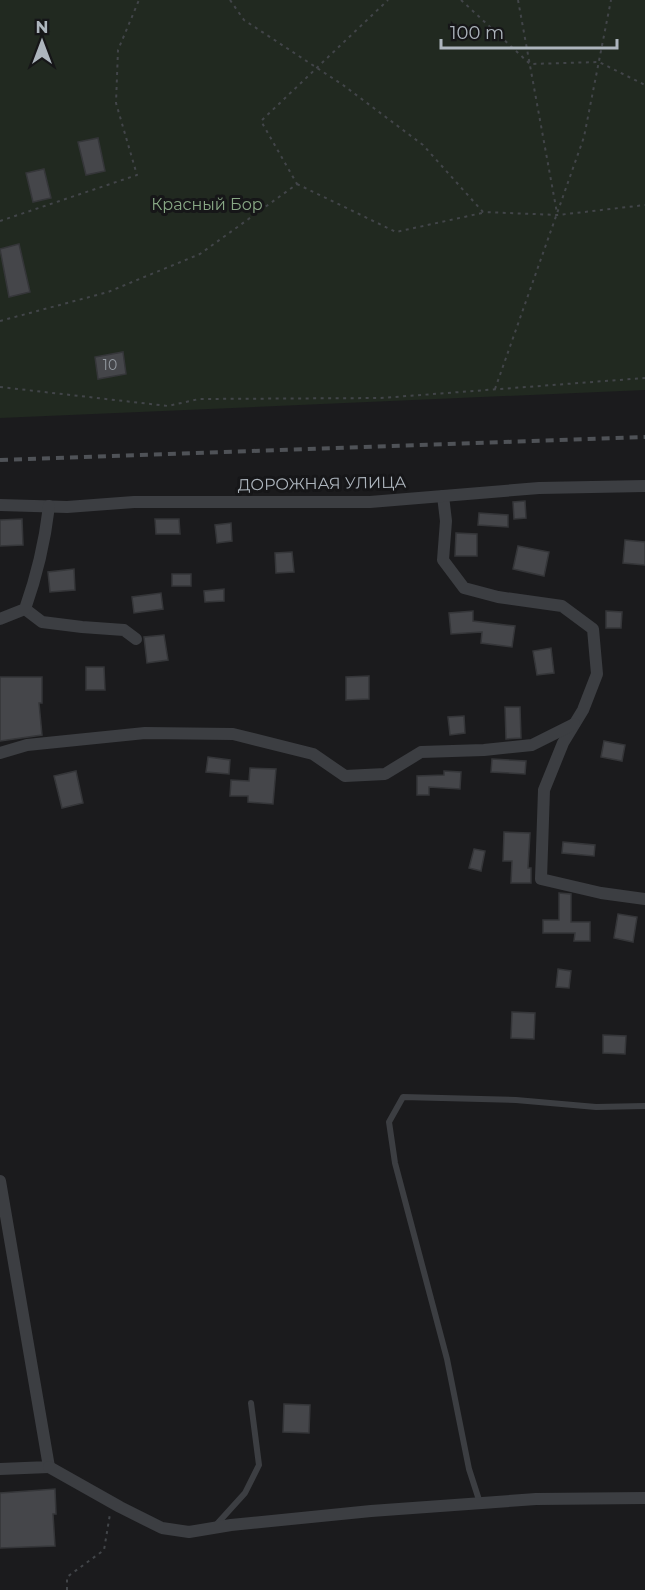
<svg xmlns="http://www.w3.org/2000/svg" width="645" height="1590" viewBox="0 0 645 1590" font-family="Montserrat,sans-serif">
<rect width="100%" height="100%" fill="#1b1b1d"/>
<path fill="#212920" d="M 0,0 L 645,0 L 645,390 L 0,418 Z"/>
<g fill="#45464a" stroke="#353639" stroke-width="1.5">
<path d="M 98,138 L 105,171 L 86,175 L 78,142 Z"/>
<path d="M 44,169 L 51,198 L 33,202 L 26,173 Z"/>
<path d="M 19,244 L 30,292 L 9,297 L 0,249 Z"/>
<path d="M 123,352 L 126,374 L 98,379 L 95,357 Z"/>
<path d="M 525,501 L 526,518 L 514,519 L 513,502 Z"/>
<path d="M 479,513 L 508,515 L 508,527 L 478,525 Z"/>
<path d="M 22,519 L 23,545 L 0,546 L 0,520 Z"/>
<path d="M 155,519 L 179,519 L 180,534 L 156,534 Z"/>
<path d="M 231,523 L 232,541 L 217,543 L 215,525 Z"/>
<path d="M 456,533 L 477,534 L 477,556 L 455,556 Z"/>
<path d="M 625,540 L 645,542 L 645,565 L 623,563 Z"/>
<path d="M 518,546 L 549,552 L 544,576 L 513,569 Z"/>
<path d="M 292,552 L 294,572 L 276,573 L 275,553 Z"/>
<path d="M 74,569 L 75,590 L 50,592 L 48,572 Z"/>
<rect x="172" y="574" width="19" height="12"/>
<path d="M 224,589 L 224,601 L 205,602 L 204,591 Z"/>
<path d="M 161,593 L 163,609 L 134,613 L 132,597 Z"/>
<path d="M 473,611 L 473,621 L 515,626 L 512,647 L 481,643 L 482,632 L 451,634 L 449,613 Z"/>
<path d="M 606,611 L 622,612 L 621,628 L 606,628 Z"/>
<path d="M 164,635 L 168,660 L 147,663 L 144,637 Z"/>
<path d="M 551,648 L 554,673 L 537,675 L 533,651 Z"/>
<path d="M 86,667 L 104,667 L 105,690 L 86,690 Z"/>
<path d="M 369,676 L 369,699 L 346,700 L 346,677 Z"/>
<path d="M 0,677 L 42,677 L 42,703 L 39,703 L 42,735 L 0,741 Z"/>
<path d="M 505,707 L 520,707 L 521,738 L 506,739 Z"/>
<path d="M 464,716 L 465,733 L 450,735 L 448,717 Z"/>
<path d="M 604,741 L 625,745 L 622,761 L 601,757 Z"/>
<path d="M 208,757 L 230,760 L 229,774 L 206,772 Z"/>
<path d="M 492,759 L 526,761 L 525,774 L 491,772 Z"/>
<path d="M 250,768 L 276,769 L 273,804 L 248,802 L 248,796 L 230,796 L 231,780 L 249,781 Z"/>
<path d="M 76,771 L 83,803 L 62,808 L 54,776 Z"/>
<path d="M 444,771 L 461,772 L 460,789 L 429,787 L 429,795 L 417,795 L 417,776 L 444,775 Z"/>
<path d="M 504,832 L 530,833 L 528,868 L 531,868 L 531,883 L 511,883 L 512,861 L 503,861 Z"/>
<path d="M 563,842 L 595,845 L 594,856 L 562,853 Z"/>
<path d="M 474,849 L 485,851 L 481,871 L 469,868 Z"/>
<path d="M 559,893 L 571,894 L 571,922 L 590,922 L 590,941 L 574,941 L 575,933 L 543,933 L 543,920 L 559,920 Z"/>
<path d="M 618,914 L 637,917 L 633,942 L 614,938 Z"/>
<path d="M 558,969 L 571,971 L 569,988 L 556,987 Z"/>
<path d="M 512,1012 L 535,1013 L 534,1039 L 511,1038 Z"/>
<path d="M 603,1035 L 626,1036 L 625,1054 L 603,1053 Z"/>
<path d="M 284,1404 L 310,1405 L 309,1433 L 283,1432 Z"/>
<path d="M 55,1489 L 56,1514 L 53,1514 L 55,1546 L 0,1548 L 0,1493 Z"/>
</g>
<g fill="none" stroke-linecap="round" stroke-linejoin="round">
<g stroke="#424549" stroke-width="2" stroke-dasharray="3 4.5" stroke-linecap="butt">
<path d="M 230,0 L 244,20 L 343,85 L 423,145 L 483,212 L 558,215 L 645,205"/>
<path d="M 461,0 L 530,64 L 599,62 L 645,85"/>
<path d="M 518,0 L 557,213"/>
<path d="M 297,184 L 396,232 L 482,213"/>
<path d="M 0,221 L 137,175 L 116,103 L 118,50 L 139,0"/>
<path d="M 0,321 L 108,292 L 200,254 L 297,184 L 261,121 L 388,0"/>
<path d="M 0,387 L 168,406 L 199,399 L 381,398 L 645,378"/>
<path d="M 495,389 L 584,137 L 611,0"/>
<path d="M 67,1590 L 67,1577 L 104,1550 L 110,1514"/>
</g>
<g stroke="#3c3e42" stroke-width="6">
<path d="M 480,1503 L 469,1469 L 447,1359 L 395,1163 L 389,1122 L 403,1097 L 516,1100 L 596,1107 L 645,1106"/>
<path d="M 216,1525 L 245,1493 L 259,1465 L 251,1403"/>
</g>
<g stroke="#3c3e42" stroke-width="12">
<path d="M 443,496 L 446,521 L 443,560 L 464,588 L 498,597 L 562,606 L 593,629 L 597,674 L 583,710 L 563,743 L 544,790 L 541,879 L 601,893 L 645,899"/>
<path d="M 0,505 L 67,507 L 134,502 L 370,502 L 539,488 L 645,486"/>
<path d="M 25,609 L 42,622 L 82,627 L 124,630 L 136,639"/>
<path d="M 0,619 L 25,609 C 37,575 45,541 49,506"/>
<path d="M 0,753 L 27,745 L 145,733 L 233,734 L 313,754 L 345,776 L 385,774 L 421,752 L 484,750 L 532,745 L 574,724"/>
<path d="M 0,1181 L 49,1467 L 0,1469"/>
<path d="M 49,1467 L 120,1507 L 162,1528 L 189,1532 L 231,1525 L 371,1511 L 536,1499 L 645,1498"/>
</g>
<path stroke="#4f5257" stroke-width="4" stroke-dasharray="8 6" stroke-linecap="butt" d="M 0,460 L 645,437"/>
</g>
<g text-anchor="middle" stroke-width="6" stroke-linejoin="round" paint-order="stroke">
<g font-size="14" fill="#9399a0">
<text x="110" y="370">10</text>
</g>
<g font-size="16" fill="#88a885" stroke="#161618">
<text x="207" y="210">Красный Бор</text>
</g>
<g font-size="16" fill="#adb5bd" stroke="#161618">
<text transform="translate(322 483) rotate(-1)" y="6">ДОРОЖНАЯ УЛИЦА</text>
</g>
</g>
<g transform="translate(42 42)" stroke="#161618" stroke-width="4.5" paint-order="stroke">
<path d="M0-4.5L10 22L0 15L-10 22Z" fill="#adb5bd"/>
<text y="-9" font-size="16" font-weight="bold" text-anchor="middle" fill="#adb5bd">N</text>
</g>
<path d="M441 39v9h176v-9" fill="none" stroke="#adb5bd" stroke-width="3"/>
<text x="450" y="39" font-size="18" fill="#adb5bd" stroke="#161618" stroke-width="4.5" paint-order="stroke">100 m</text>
</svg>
